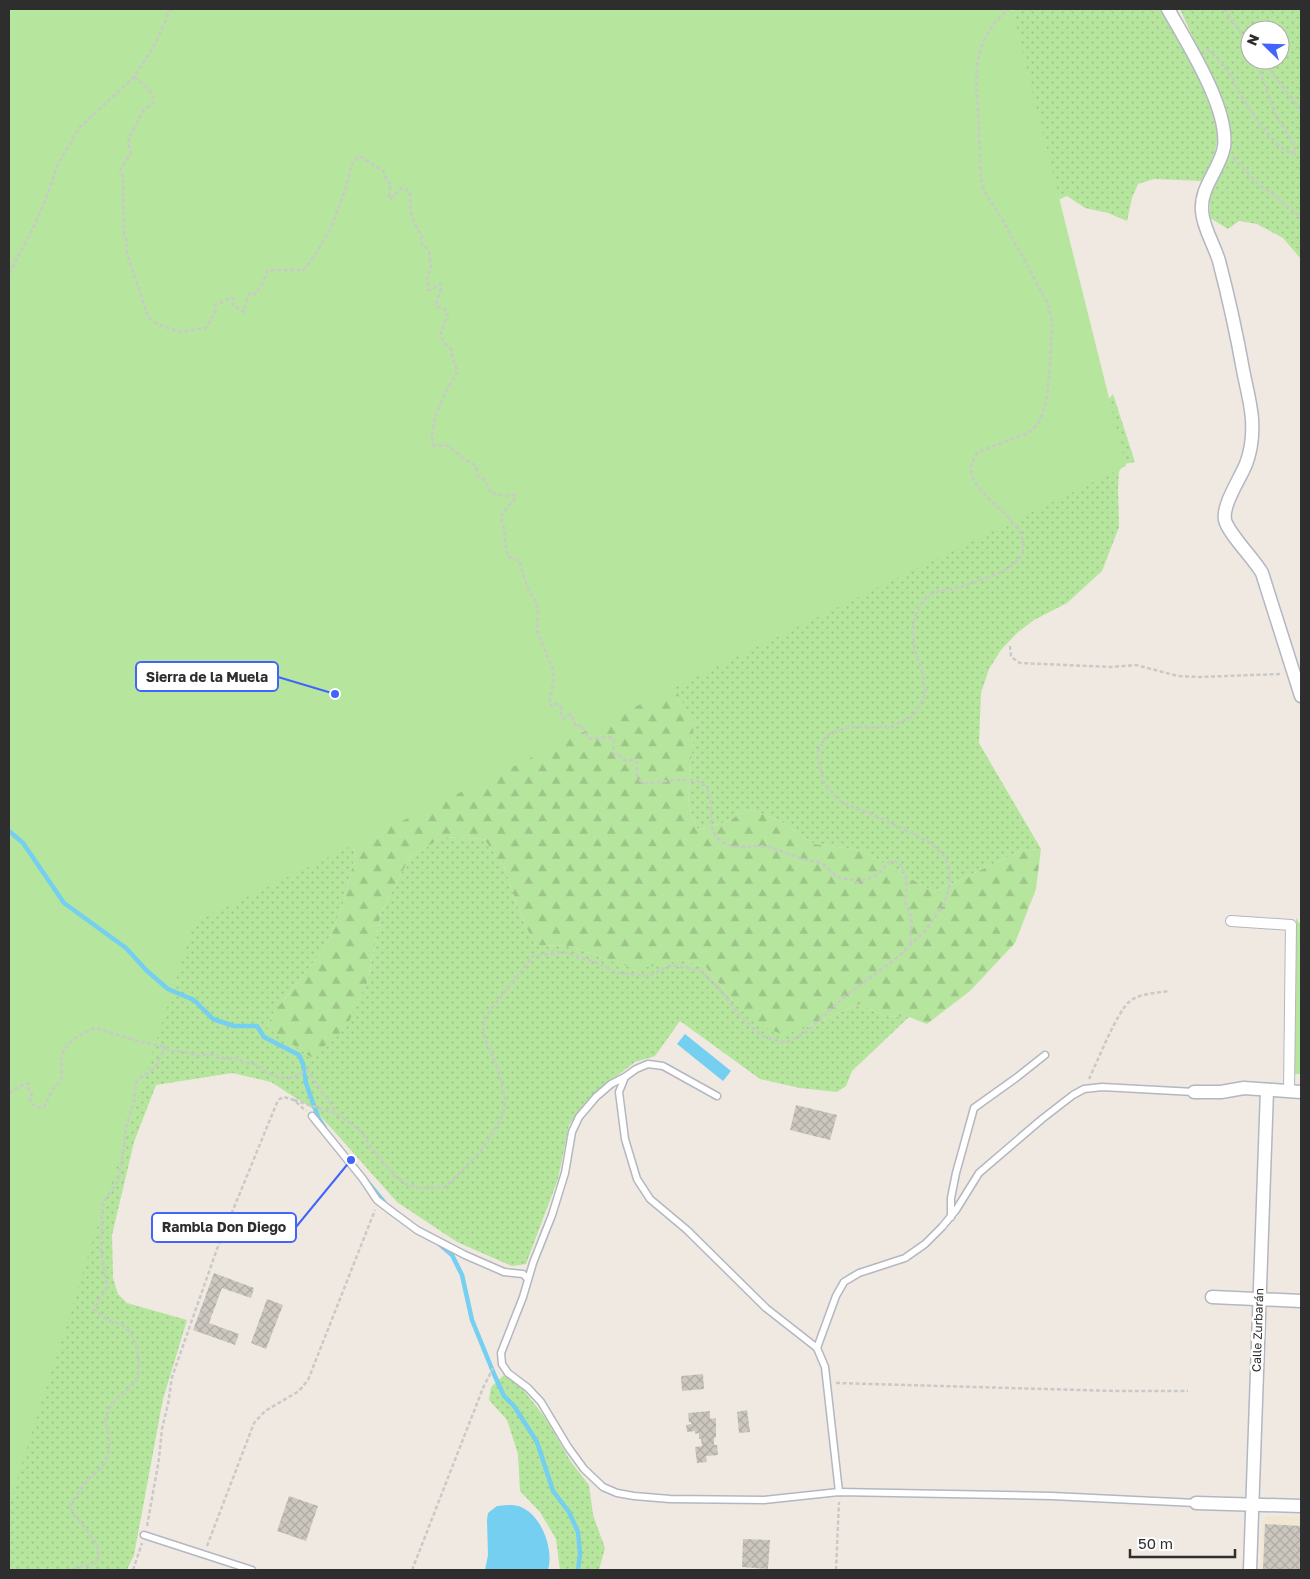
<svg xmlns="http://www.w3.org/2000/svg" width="1310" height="1579" viewBox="0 0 1310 1579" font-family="'Golos Text',sans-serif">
<defs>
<pattern id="grass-dots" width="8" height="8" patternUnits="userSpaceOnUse" patternTransform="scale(1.25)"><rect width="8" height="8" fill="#b6e59e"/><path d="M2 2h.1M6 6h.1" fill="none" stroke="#9dc588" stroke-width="1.8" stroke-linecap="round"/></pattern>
<pattern id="forest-firs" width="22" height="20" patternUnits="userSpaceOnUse" patternTransform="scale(1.25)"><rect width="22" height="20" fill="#b6e59e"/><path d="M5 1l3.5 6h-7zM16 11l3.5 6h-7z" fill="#9dc588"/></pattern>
<pattern id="building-cross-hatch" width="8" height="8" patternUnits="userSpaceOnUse" patternTransform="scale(1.25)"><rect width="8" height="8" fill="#cbc7bf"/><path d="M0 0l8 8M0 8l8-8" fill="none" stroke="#afaba4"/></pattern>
</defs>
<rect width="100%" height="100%" fill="#efe9e1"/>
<path fill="#f0e6d1" d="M 1266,1516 L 1301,1517 L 1301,1570 L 1261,1570 L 1263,1520 Z"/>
<g fill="url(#grass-dots)" fill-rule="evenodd">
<path d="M 9,9 L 996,9 L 1007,16 L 1015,9 L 1164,9 C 1179,39 1220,108 1217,141 C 1215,156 1209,168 1203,181 L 1154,179 L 1138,184 L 1132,198 L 1127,221 L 1108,213 L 1085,208 L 1067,196 L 1054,202 L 1102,407 L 1113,394 L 1135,462 L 1123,464 L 1119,472 L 1118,488 L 1119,527 L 1102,571 L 1067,603 L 1034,620 L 1017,633 L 1001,650 L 989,669 L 981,693 L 979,743 L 1041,849 L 1021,851 L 934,892 L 860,850 L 814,844 L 780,821 L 748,808 L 729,821 L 698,830 L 688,805 L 694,722 L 357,807 L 354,860 L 342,908 L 326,946 L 274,1012 L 267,1027 L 367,983 L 381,913 L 410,857 L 443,837 L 484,839 L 505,868 L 515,899 L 526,927 L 536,945 L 570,946 L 608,960 L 665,962 L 685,960 L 706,967 L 736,1004 L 808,1027 L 859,1004 L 885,1016 L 909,1017 L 852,1071 L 846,1086 L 837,1092 L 800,1088 L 760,1079 L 680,1021 L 655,1056 L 635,1062 L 594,1094 L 569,1125 L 558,1179 L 526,1264 L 512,1266 L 457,1242 L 397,1202 L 316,1111 L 271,1082 L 232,1073 L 156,1085 L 134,1142 L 112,1235 L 113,1278 L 118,1294 L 127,1303 L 187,1320 L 163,1399 L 134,1555 L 127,1570 L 9,1570 Z"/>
<path d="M 1180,9 L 1301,9 L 1301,259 L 1283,238 L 1257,224 L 1239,221 L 1228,229 L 1210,218 L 1210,199 L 1218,175 L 1232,141 L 1229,122 L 1219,92 L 1204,62 ZM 1250,30 L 1280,30 L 1280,60 L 1250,60 Z"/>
<path d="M 504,1375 L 522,1388 L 546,1419 L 571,1462 L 589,1485 L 593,1515 L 605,1548 L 599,1570 L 560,1570 L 556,1539 L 540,1512 L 520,1491 L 518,1454 L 507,1420 L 489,1400 L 491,1387 Z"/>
</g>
<path fill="url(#forest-firs)" d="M 666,673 L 694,722 L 688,805 L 698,830 L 729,821 L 748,808 L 780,821 L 814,844 L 860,850 L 934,892 L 1021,851 L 1041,849 L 1036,889 L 1015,943 L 970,991 L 927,1024 L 909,1017 L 885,1016 L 859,1004 L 808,1027 L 784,1035 L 756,1024 L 736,1004 L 706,967 L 685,960 L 637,969 L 608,960 L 570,946 L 536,945 L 526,927 L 515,899 L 505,868 L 484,839 L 443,837 L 410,857 L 381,913 L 367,983 L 346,1028 L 311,1057 L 267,1027 L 274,1012 L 326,946 L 342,908 L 354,860 L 357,807 Z"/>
<g fill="#b6e59e">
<path d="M 9,9 L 1012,9 L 1126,466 L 194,923 L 9,1505 Z"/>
<path d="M 1296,918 L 1301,925 L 1301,1074 L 1292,1074 Z"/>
</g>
<g fill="#75cff0">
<path d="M 685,1034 L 731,1071 L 723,1081 L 677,1044 Z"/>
<path d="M 507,1505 C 512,1505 518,1505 523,1508 C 542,1517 554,1550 548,1570 L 485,1570 L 488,1555 L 487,1520 L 488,1513 L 497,1506 Z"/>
</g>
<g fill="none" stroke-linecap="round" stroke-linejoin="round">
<g stroke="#75cff0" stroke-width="4.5">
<path d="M 9,831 L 23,843 L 64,903 L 126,948 L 147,971 L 168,989 L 194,1000 L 213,1019 L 234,1026 L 257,1026 L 264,1037 L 299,1055 L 303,1064 L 306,1083 L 314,1106 L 318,1117 L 325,1128"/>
<path d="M 370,1185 L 384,1202"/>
<path d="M 438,1243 L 452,1255 L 462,1275 L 472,1320 L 494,1374 L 504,1396 L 514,1406 L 537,1442 L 553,1491 L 569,1512 L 578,1532 L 580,1554 L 578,1570"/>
</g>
</g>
<g fill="url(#building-cross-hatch)">
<path d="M 796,1105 L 837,1115 L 830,1140 L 790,1130 Z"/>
<path d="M 214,1273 L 254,1288 L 251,1298 L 222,1288 L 209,1323 L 239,1334 L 235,1345 L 193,1330 Z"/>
<path d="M 267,1299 L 283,1305 L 266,1349 L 251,1343 Z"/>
<path d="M 703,1374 L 704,1389 L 682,1391 L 681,1376 Z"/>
<path d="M 747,1410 L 750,1432 L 739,1433 L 737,1412 Z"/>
<path d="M 710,1411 L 710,1419 L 716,1418 L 716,1437 L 714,1438 L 714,1445 L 717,1445 L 718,1455 L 706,1456 L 707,1462 L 697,1463 L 695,1447 L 702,1446 L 701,1439 L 699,1439 L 699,1433 L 695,1434 L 695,1431 L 687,1432 L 686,1425 L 691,1424 L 691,1422 L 689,1422 L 688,1413 Z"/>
<path d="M 289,1496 L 318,1506 L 306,1541 L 277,1531 Z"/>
<path d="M 1265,1524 L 1301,1526 L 1301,1570 L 1263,1570 Z"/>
<path d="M 743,1539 L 770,1540 L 768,1569 L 742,1567 Z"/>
</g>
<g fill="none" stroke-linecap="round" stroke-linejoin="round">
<g stroke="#b4b7c1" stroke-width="9">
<g id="service">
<path d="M 625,1077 L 611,1084 L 596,1097 L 579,1117 L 572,1132 L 565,1173 L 552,1215 L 533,1263 L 523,1297 L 501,1353 L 502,1364 L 508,1373 L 528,1388 L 541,1402 L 568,1447 L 584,1469 L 603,1487 L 617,1493 L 634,1496 L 670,1499 L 764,1500 L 839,1492 L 1052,1496 L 1196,1503"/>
<path d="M 717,1096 L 663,1066 L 648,1064 L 636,1069 L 625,1077 L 619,1092 L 625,1139 L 637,1179 L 650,1199 L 687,1230 L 766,1308 L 817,1348 L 825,1367 L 839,1492"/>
<path d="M 312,1116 L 363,1179 L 377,1200 L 390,1210 L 417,1230 L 465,1255 L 504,1272 L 523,1274 L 528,1279"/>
<path d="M 951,1217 L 951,1198 L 956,1173 L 974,1108 L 1016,1078 L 1045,1055"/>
<path d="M 817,1348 L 836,1296 L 844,1282 L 859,1273 L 905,1258 L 925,1244 L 942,1227 L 956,1210 L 979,1173 L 1042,1119 L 1073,1095 L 1084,1089 L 1102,1087 L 1194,1092"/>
<path d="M 144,1535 L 252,1570"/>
</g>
</g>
<g stroke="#b4b7c1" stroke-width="12">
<path id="pedestrian" d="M 1231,921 L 1291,925 L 1289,1091"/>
</g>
<g stroke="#b4b7c1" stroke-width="15">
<g id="minor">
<path d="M 1168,9 C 1187,43 1229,108 1224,147 C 1220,169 1200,187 1202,211 C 1203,228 1214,244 1219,261 C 1229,299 1237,336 1244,375 C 1247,389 1251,405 1252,419 C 1253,434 1251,451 1246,464 C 1240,479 1222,505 1225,520 C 1228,533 1254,559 1262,573 L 1301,696"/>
<path d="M 1194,1092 L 1221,1092 L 1244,1088 L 1301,1092"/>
<path d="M 1212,1297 L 1301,1301"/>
<path d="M 1196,1503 L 1301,1506"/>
<path d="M 1250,1570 L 1267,1090"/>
</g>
</g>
<g stroke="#c9c9c9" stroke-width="2.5" stroke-dasharray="4 2.5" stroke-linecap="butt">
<path d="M 1224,9 L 1250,46"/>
<path d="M 1207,49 C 1216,57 1224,65 1230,75 C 1234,80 1236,87 1239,92 C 1247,107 1278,154 1295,154 L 1295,146 L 1275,114 L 1256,60"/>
<path d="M 1262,60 L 1301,110"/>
<path d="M 134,77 C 143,85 153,89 154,102 L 143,111 L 129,138 L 128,144 L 131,152 L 120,171 L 123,176 L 124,235 L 127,241 L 126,248 L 129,260 L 148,317 L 157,324 L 180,332 L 206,328 L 215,312 L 215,305 C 222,303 226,298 234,298 L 233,305 L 244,312 L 247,298 L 250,293 L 255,294 L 262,284 L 268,270 L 303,270 L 311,261 L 330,230 L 345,191 L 353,161 L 360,156 L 384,172 L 386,179 L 391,185 L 389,197 L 391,199 L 401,188 L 407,189 L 410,192 L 411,212 L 414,222 L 422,236 L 421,243 L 429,250 L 431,268 L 427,277 L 428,290 L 431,290 L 440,284 L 442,286 L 436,304 L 438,307 L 446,310 L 448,312 C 445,331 432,334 452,350 C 451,358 456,364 457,372 C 446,392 428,421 433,445 L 449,446 L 464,459 L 476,466 L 478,476 L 486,481 L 491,493 L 507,496 L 514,495 L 516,497 L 502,514 L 501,519 L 504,528 L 506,551 L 509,557 L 519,560 L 527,587 L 536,602 L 538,614 L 537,631 L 552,667 L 554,678 L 549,704 L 552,706 L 556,704 L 561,705 L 561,714 L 563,719 L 568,715 L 571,714 L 576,727 L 582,725 L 587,736 L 591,739 L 609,737 L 613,738 C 616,743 612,749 614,754 L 619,755 L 624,760 L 631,760 L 637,762 L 637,776 L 642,783 C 657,784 695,774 705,786 C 718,800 702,829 722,842 C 736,851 751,844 767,847 C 781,850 793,856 806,860 C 810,861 814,861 818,862 C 827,865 831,874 839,877 C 843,879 849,879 854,880 L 857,883 L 877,875 L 888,863 L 893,861 L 900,864 L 907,881 L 905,903 C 914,916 911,929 910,944"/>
<path d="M 1233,158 L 1260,186 L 1273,194 L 1301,218"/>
<path d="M 9,274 L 35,224 L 48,194 L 57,166 L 79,128 L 134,77 L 152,50 L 171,9"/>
<path d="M 1010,646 L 1011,657 L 1020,663 L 1111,667 L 1136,665 L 1178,676 L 1199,677 L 1280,674"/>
<path d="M 1089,1079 C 1097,1062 1117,1012 1129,1002 C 1139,993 1157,993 1170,991"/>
<path d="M 9,1093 L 26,1083 L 29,1084 L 28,1088 L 32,1094 L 29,1097 L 33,1105 L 41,1108 L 44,1107 L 53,1089 L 61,1080 C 63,1072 60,1064 62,1056 C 65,1041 83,1033 95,1028 L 138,1041 L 165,1047 L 170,1051 L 184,1052 L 200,1056 L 208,1054 L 227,1059 L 238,1058 L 243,1062 L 258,1065 C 265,1075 285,1081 296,1076 C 301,1073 302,1071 308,1071 L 336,1112"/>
<path d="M 294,1100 L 337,1114 L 362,1132 L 369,1145 L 395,1176 L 406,1184 L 421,1188 L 444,1187 L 452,1181 L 480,1152 L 500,1121 L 504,1110 L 505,1099 L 498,1069 L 483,1033 L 485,1017 L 533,956 L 563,952 L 595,962 L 618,973 L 648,976 L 672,965 L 701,971 L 721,991 L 741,1017 L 762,1036 L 782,1042 L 790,1041 L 805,1033 L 845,996 L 899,956 L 926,930 L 944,904 L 949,889 L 950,871 L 945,857 L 932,844 L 916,835 L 878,817 L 843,803 L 837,799 L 823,781 L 818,754 L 820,747 L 827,735 L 848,727 L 891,727 L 913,716 L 926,694 C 924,687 924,679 922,672 C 918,658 912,645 913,631 C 913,616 920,599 934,593 C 941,590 949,590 957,588 C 973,583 1018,570 1022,553 C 1034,513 947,492 978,452 L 1028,433 L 1035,427 L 1041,418 L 1047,397 L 1050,367 L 1052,321 L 1047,302 L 1003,221 L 984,191 L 981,178 C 980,156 979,134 978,112 C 975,68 973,42 1008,9"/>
<path d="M 836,1383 L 1115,1391 L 1188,1391"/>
<path d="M 147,1526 L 159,1459 L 162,1429 L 168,1404 L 172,1377 L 217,1249 L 278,1100 L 284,1097 L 294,1100 L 306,1111"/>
<path d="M 207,1546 L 254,1423 L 265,1411 L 299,1391 L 308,1380 L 375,1210"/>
<path d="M 73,1570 C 79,1565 89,1566 97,1562 L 98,1557 L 98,1546 L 80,1521 L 75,1517 L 70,1507 C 76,1494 85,1483 95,1473 C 99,1470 102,1467 105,1462 C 109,1454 110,1444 109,1436 C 108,1427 103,1422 107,1414 C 112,1399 125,1394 134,1383 C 144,1370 137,1335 124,1326 C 120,1323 115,1323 110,1321 C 104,1319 100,1313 94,1310 L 99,1299 L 105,1292 L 107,1286 L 101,1252 L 102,1205 L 118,1181 L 124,1149 L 126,1126 L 134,1103 L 136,1083 L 139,1079 L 156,1067 L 165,1047"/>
<path d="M 133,1570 L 142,1543"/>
<path d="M 412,1570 L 483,1388 L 493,1368"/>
<path d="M 836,1570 L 839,1502"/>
</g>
<use href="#service" stroke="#fff" stroke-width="6"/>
<use href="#pedestrian" stroke="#fff" stroke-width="10"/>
<use href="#minor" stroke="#fff" stroke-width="12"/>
</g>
<g text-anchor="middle" stroke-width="5" stroke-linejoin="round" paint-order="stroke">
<g font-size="12" fill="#2e2e2e" stroke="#fff">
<text transform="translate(1258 1330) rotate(-88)" y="4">Calle Zurbarán</text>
</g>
</g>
<path fill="none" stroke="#4264fb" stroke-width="2" d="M335 694L278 677M351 1160L296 1227"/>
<g fill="#4264fb" stroke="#fff" stroke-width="2">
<circle cx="335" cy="694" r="5"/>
<circle cx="351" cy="1160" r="5"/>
</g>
<g fill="#fff" stroke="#4264fb" stroke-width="2">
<rect x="136" y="662" width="142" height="29" rx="5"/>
<rect x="152" y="1213" width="144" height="29" rx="5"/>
</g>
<g font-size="14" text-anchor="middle" font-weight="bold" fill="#2e2e2e">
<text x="207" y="682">Sierra de la Muela</text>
<text x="224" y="1232">Rambla Don Diego</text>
</g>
<rect width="1310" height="1579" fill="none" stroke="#2e2e2e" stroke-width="20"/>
<g transform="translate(1265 45) rotate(293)"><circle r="24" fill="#ffffff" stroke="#ababab"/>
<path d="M0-4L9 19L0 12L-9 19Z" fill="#4264fb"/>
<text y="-8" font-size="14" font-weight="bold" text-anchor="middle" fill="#2e2e2e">N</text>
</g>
<path d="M1130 1549v8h105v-8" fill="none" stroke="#2e2e2e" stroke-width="2.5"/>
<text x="1138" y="1549" font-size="15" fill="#2e2e2e" stroke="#ffffff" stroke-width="4" paint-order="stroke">50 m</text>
</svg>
